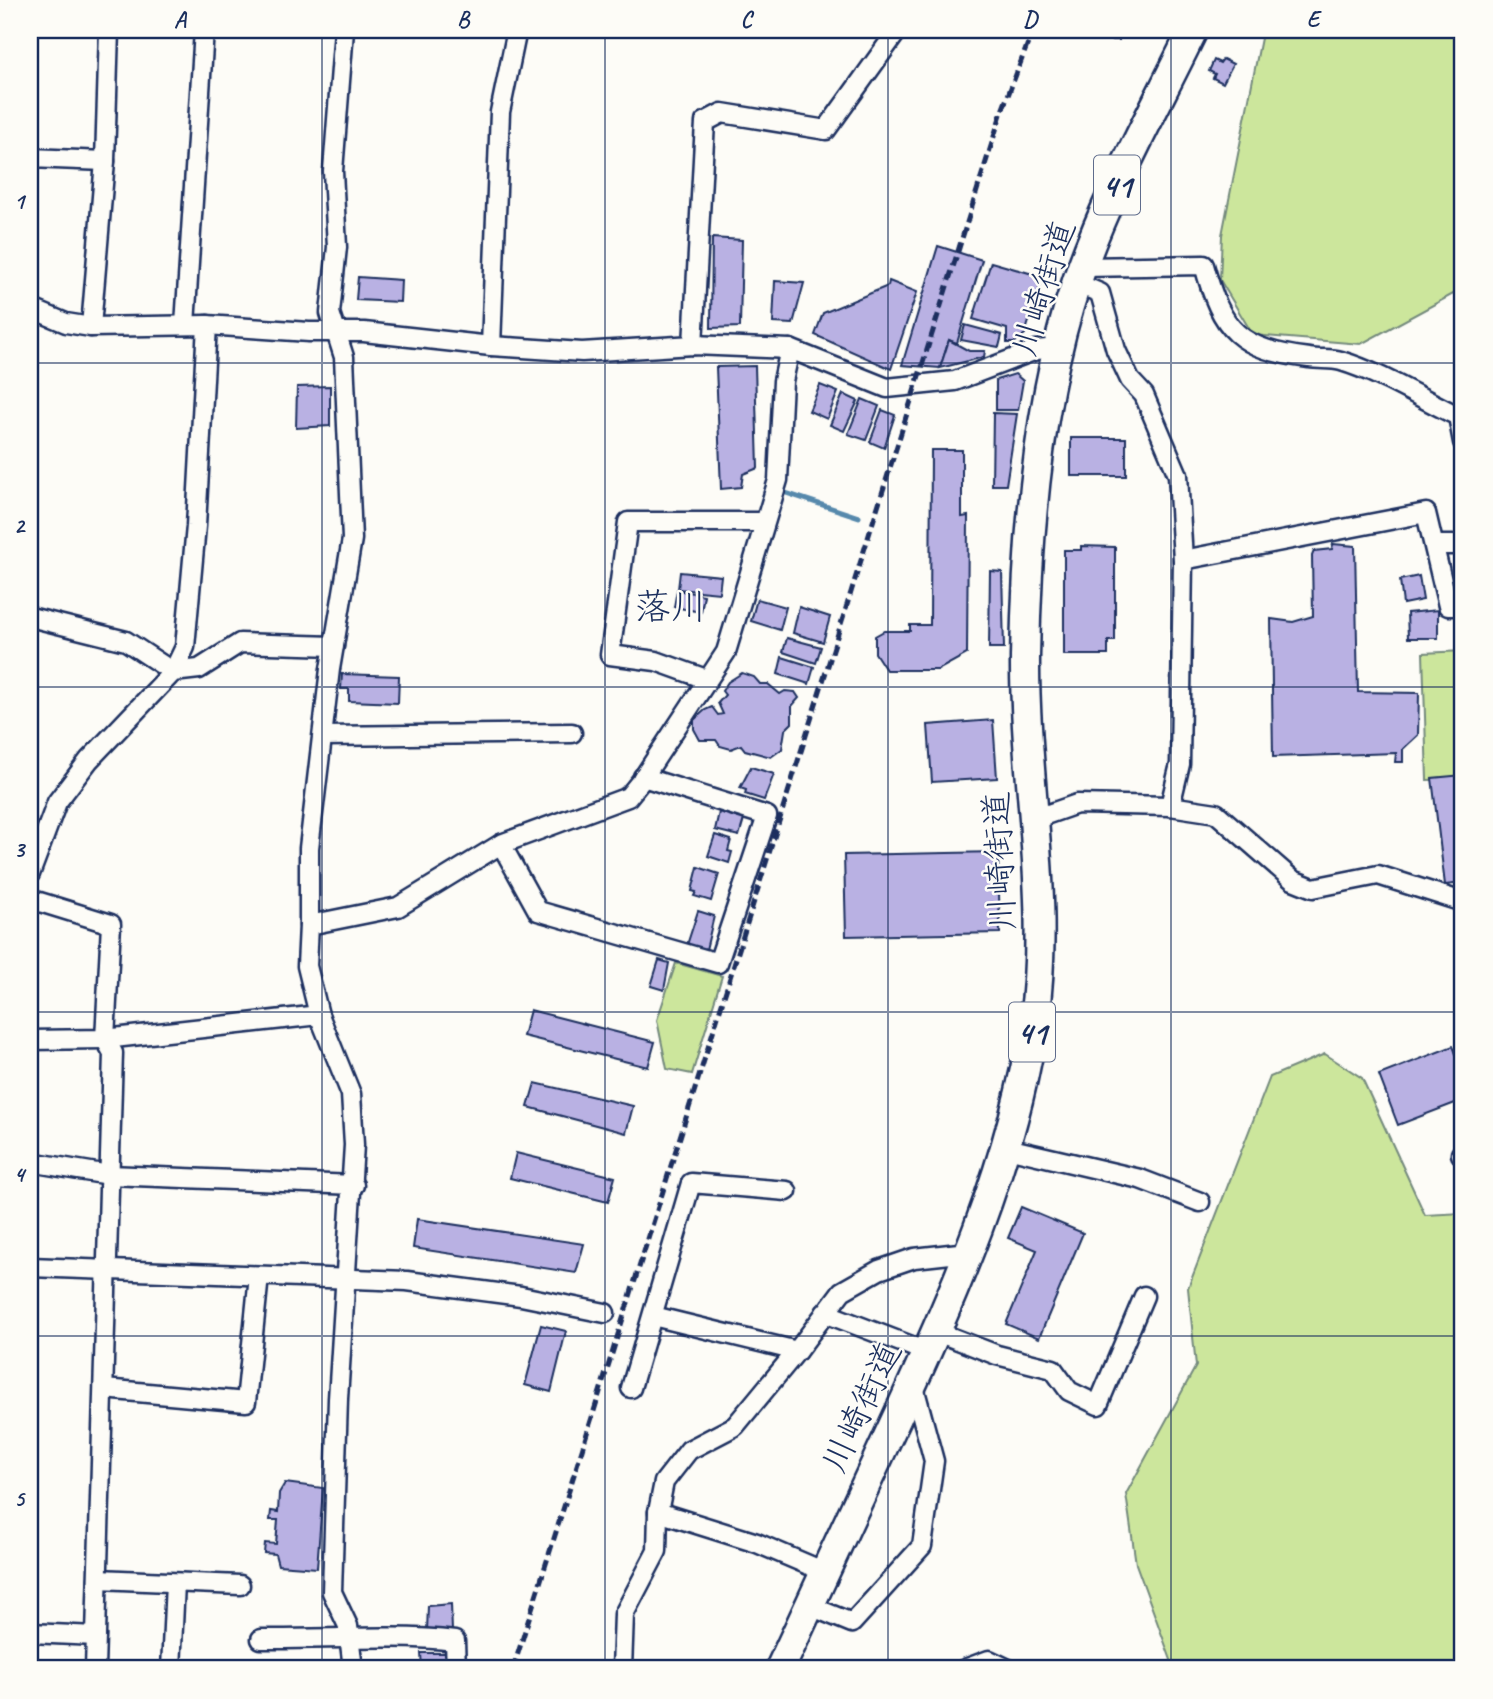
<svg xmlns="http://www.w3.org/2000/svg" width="1493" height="1699" viewBox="0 0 1493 1699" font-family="Caveat,'Klee One',sans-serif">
<rect width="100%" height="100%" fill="#fdfcf7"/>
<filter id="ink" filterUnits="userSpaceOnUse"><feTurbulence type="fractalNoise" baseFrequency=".0143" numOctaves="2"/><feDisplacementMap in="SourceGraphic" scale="14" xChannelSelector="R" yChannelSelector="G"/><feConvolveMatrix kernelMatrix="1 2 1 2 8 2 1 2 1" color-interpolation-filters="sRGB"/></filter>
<g filter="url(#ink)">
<g fill="#cce69c" stroke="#748a7d" stroke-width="2">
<path d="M 1270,30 L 1463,30 L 1463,323 L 1455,293 L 1361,344 L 1253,335 L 1220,280 L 1222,235 L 1261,38 Z"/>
<path d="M 1463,651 L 1463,779 L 1427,780 L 1423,653 Z"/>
<path d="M 676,963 L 722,976 L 692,1074 L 667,1069 L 657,1020 Z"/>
<path d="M 1325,1054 L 1362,1078 L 1425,1215 L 1463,1213 L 1463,1669 L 1167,1669 L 1171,1660 L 1136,1564 L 1126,1494 L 1196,1366 L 1188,1288 L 1270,1077 Z"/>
</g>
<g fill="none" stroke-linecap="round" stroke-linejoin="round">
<path stroke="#5789ac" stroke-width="5" d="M 786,493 L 859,517"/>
</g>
<g fill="#b9b1e3" stroke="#1b2f5e" stroke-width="2">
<path d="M 1085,30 L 1138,30 L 1138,35 L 1119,35 L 1119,40 L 1104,40 L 1104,35 L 1085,34 Z"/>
<path d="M 1223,59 L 1233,64 L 1223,83 L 1213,78 L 1215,74 L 1209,71 L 1214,60 L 1220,63 Z"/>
<path d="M 712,238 L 742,240 L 740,327 L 711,328 Z"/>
<path d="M 938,246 L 982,260 L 957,343 L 949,340 L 940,368 L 902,365 Z"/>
<path d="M 991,262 L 1043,277 L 1025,334 L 1014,343 L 1007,343 L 1007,329 L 973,319 Z"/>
<path d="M 358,277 L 401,280 L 400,302 L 356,300 Z"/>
<path d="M 775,281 L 804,283 L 793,324 L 773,323 Z"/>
<path d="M 889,281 L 917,292 L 891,369 L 815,335 L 823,313 L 888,286 Z"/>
<path d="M 965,325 L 1002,335 L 999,347 L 961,340 Z"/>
<path d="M 949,340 L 969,351 L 985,351 L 984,357 L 940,368 Z"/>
<path d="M 755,366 L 758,468 L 743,474 L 741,487 L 721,489 L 716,367 Z"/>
<path d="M 1015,374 L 1023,381 L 1018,410 L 996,410 L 996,380 Z"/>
<path d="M 820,385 L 838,392 L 827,419 L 809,411 Z"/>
<path d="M 330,386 L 330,426 L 296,428 L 297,387 Z"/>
<path d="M 843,394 L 858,401 L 844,431 L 830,425 Z"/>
<path d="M 862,399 L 879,406 L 866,440 L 848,434 Z"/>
<path d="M 882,410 L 895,415 L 884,448 L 870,442 Z"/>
<path d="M 993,413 L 1017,414 L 1006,485 L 992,485 Z"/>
<rect x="1071" y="438" width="55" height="38"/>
<path d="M 931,450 L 962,450 L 962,517 L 968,516 L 967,654 L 938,670 L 886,670 L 875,653 L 875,636 L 884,631 L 910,631 L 910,625 L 930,625 Z"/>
<path d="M 1333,544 L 1355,546 L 1358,692 L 1419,693 L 1418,735 L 1403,749 L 1403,762 L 1395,762 L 1396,753 L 1273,757 L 1271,619 L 1293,622 L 1313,616 L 1312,556 L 1314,551 L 1332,549 Z"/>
<path d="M 1081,546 L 1115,547 L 1115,641 L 1108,641 L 1108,655 L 1064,655 L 1064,550 L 1081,550 Z"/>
<path d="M 990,571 L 1002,572 L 1004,648 L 989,648 Z"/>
<path d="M 680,572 L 721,576 L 719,593 L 678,589 Z"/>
<path d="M 1419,576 L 1423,600 L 1403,604 L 1400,580 Z"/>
<path d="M 677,590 L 704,595 L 701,612 L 674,607 Z"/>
<path d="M 757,599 L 786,607 L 780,630 L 751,621 Z"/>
<path d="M 799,607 L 830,617 L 823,642 L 793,633 Z"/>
<path d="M 1438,610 L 1438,638 L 1408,638 L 1407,613 Z"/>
<path d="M 787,638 L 821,647 L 816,663 L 783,652 Z"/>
<path d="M 782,657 L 814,667 L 809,684 L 778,674 Z"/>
<path d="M 742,673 L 754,677 L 760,684 L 768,684 L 780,694 L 785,691 L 795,692 L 799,698 L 792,706 L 792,723 L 785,730 L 782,749 L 771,757 L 745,750 L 741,745 L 731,749 L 720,746 L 716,740 L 700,740 L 694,729 L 694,720 L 705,710 L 712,707 L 718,715 L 723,714 L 718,703 L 725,695 L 722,691 L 728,682 Z"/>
<path d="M 342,674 L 399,676 L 398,703 L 349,701 L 349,689 L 341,689 Z"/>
<path d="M 993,720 L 997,778 L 932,782 L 928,725 Z"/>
<path d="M 751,767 L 774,774 L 764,800 L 745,794 L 746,790 L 740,788 Z"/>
<path d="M 1463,775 L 1463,883 L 1445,885 L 1432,778 Z"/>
<path d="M 719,812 L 744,819 L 739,836 L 715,830 Z"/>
<path d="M 715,835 L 731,840 L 728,851 L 732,852 L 729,863 L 708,856 Z"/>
<path d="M 998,852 L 1000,933 L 846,936 L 844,855 Z"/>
<path d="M 698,867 L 719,874 L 711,901 L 694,896 L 696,892 L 692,891 Z"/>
<path d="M 698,911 L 714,916 L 705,954 L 686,948 Z"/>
<path d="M 659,960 L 669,963 L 664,990 L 651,986 Z"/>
<path d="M 530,1010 L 655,1042 L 648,1067 L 523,1036 Z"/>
<path d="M 1453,1046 L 1463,1073 L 1463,1100 L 1398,1125 L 1379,1075 Z"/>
<path d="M 535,1083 L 633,1106 L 626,1133 L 528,1107 Z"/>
<path d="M 516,1153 L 615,1177 L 608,1202 L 510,1178 Z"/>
<path d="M 1021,1207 L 1083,1233 L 1039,1338 L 1006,1324 L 1037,1250 L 1008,1238 Z"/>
<path d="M 417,1219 L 584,1244 L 576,1273 L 413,1248 Z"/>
<path d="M 541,1325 L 566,1331 L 551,1392 L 525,1385 Z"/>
<path d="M 285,1483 L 323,1488 L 317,1568 L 278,1565 L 275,1554 L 264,1553 L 265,1543 L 276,1544 L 278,1520 L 270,1520 L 271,1511 L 278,1512 L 279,1493 Z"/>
<path d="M 451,1604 L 452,1631 L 427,1631 L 428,1606 Z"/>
<path d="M 421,1653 L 447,1653 L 448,1669 L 422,1669 Z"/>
</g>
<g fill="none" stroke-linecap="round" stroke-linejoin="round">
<g stroke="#1b2f5e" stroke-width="23">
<g id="street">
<path d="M 30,158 L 105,161"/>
<path d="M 1083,267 L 1204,265 C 1222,332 1239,349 1309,358 C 1320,360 1331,358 1341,361 C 1381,373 1420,398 1458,416 L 1463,442"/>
<path d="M 1076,283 L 1100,293 L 1116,350 L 1130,380 L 1144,395 L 1178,475 L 1183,560 L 1180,764 L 1170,806"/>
<path d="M 30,308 L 66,323 L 91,327 L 207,325 L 309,332 L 364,332 L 491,346 L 582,352 L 693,345 L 790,349 L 887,388 L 955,381 L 1036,350 L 1059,348"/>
<path d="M 185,325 L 204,30"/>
<path d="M 91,327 L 105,161 L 109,30"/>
<path d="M 693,345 L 705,122 L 722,113 L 826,130 L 898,30"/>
<path d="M 491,346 L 500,112 L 517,30"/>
<path d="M 1435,545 L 1463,545"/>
<path d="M 1183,560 L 1426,513 L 1448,606 L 1463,606"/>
<path d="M 30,617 L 126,641 L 173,672 L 185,647 L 196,526 L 207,325"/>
<path d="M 706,679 L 656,661 L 610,655 L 628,522 L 764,522"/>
<path d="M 323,736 L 572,733"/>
<path d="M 1034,819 L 1077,804 L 1170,806 L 1216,813 L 1293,880 L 1313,888 L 1378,875 L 1463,902"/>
<path d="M 501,844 L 538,911 L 718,963 L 767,816 L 643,777"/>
<path d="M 30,874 L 57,802 L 89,760 L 173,672 L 199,669 L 240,643 L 334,646"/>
<path d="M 30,899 L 111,924 L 105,1039 L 113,1053 L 95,1669"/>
<path d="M 309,925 L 309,848 L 330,669 L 352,539 L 344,357 L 330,313 L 337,247 L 333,171 L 344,30"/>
<path d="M 30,1040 L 105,1039 L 319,1015"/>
<path d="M 1007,1148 L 1140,1179 L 1200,1202"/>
<path d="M 1461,1154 L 1463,1153"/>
<path d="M 30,1162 L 109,1175 L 354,1185"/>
<path d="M 30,1267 L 407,1281 L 521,1296 L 605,1313"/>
<path d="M 825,1313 L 927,1352"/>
<path d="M 653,1316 L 797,1351 L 842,1291 L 879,1270 L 914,1258 L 968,1252"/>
<path d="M 935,1331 L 997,1355 L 1053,1369 L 1069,1391 L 1098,1405 L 1144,1296"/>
<path d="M 631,1388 L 691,1183 L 787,1191"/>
<path d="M 104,1389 L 246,1402 L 259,1276"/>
<path d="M 658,1512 L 757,1543 L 825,1572"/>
<path d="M 98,1579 L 240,1585"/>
<path d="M 810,1606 L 852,1623 L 922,1546 L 934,1461 L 913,1383"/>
<path d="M 30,1633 L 96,1636"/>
<path d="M 261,1639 C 324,1640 393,1634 455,1641 L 456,1669"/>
<path d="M 171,1669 L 175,1583"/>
<path d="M 353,1669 L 348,1626 L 332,1592 L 338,1399 L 354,1145 L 351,1094 L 319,1015 L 307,966 L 309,925 L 398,907 L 501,844 L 628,797 L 641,781 L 726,652 L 778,480 L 783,381 L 790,349"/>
<path d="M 622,1669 L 624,1614 L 657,1551 L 658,1512 L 664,1482 L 689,1450 L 735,1426 L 797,1351"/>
<path d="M 965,1669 L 989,1660 L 1008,1669"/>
</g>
</g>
<g stroke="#1b2f5e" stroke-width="33">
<path id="primary" d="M 780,1669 C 818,1589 855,1507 893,1426 C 953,1296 1013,1163 1034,1019 C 1051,899 1024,777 1025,657 C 1027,535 1038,396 1077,281 C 1107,194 1153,112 1193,30"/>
</g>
<use href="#street" stroke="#fdfcf7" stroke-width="18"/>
<use href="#primary" stroke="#fdfcf7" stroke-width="28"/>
<path stroke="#1b2f5e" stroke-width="5" stroke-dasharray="10 5" stroke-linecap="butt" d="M 513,1669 L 1002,111 L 1033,30"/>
</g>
</g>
<path fill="none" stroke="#1b2f5e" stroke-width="2" stroke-opacity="0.55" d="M 322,30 L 322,1669M 605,30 L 605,1669M 888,30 L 888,1669M 1171,30 L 1171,1669M 30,363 L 1463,363M 30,687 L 1463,687M 30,1012 L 1463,1012M 30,1336 L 1463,1336"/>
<g text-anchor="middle" stroke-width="5" stroke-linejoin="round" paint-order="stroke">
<g fill="#fdfcf7" stroke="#5f6c8c" stroke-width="2">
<rect x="1094" y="155.5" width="46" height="59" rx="5"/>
<rect x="1009" y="1002.5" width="46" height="59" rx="5"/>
</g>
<g font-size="33" font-weight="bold" fill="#1b2f5e">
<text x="1117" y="197">41</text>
<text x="1032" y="1044">41</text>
</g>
<g font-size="35" fill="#1b2f5e" stroke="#fdfcf7">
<text transform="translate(1043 288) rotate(-73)" y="12">川崎街道</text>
<text transform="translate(999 861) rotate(-93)" y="12">川崎街道</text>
<text transform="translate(861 1407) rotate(-65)" y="12">川崎街道</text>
</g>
<g font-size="37" fill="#1b2f5e" stroke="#fdfcf7">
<text x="671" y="619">落川</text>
</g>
</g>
<rect width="1493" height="1699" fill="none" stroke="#fdfcf7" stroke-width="77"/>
<rect x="38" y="38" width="1416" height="1622" fill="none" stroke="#1b2f5e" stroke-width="2.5"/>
<g font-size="23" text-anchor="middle" font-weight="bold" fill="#1b2f5e">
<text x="180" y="27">A</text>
<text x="463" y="27">B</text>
<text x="746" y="27">C</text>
<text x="1030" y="27">D</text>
<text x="1313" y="27">E</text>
<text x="19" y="209">1</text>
<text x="19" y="533">2</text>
<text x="19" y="857">3</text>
<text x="19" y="1182">4</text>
<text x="19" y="1506">5</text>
</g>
</svg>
